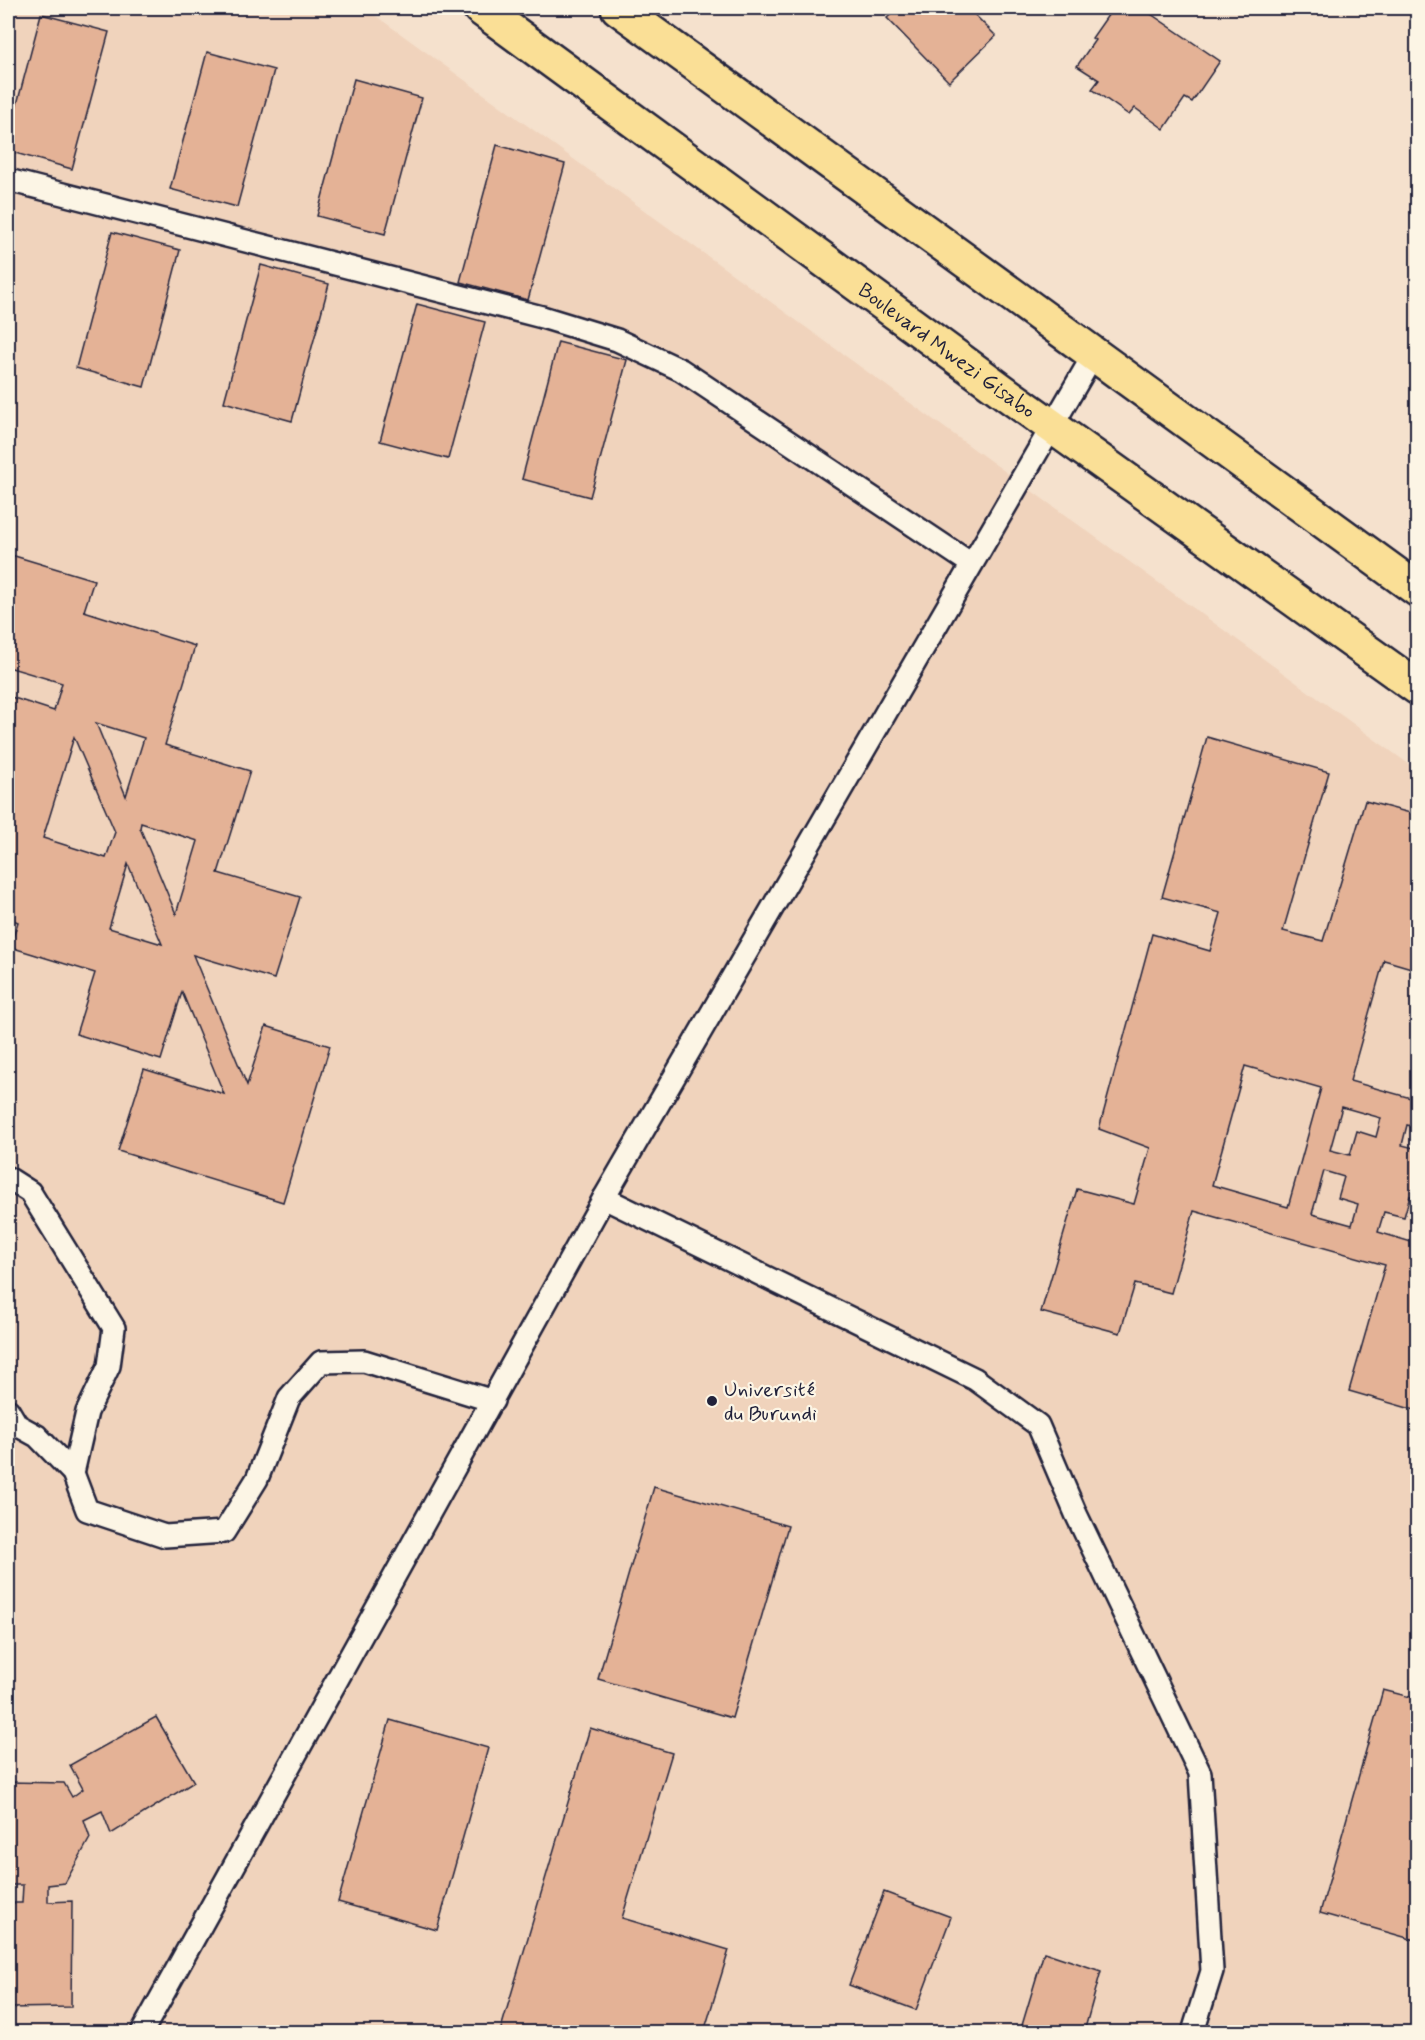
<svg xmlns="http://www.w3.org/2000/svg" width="1425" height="2040" viewBox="0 0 1425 2040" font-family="Mynerve,sans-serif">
<rect width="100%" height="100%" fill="#f5e1cd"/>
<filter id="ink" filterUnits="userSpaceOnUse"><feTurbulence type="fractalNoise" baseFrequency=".0167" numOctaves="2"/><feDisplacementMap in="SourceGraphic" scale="12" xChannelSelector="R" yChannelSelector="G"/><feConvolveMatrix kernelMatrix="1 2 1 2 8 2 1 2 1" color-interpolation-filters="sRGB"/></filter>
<g filter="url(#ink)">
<path fill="#f0d3bc" d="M 8,8 L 365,8 L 1417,770 L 1417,2032 L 8,2032 Z"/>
<g fill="#e4b296" stroke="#22223b" stroke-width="1.5" fill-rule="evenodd">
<path d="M 898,8 L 968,8 L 996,36 L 949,82 L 887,18 Z"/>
<path d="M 1113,8 L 1142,8 L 1220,61 L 1192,102 L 1185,98 L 1164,129 L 1135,108 L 1129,115 L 1092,89 L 1099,80 L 1077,66 L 1095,40 L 1092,38 Z"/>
<path d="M 41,14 L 109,32 L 72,169 L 8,151 L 8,138 Z"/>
<path d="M 207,52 L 274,70 L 237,207 L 170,189 Z"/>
<path d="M 354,79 L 422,98 L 385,234 L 317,216 Z"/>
<path d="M 497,145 L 565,164 L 528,300 L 460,282 Z"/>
<path d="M 112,232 L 180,250 L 144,387 L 76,368 Z"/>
<path d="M 261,265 L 329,284 L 292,421 L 224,402 Z"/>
<path d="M 417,304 L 485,322 L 448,459 L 380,441 Z"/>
<path d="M 558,342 L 627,360 L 590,497 L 522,479 Z"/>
<path d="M 8,554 L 94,580 L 84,611 L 195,646 L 165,745 L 250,771 L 218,873 L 300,897 L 274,979 L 193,955 L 247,1085 L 266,1026 L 330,1046 L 283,1202 L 118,1151 L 144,1069 L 224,1094 L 182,992 L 161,1060 L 76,1034 L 95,973 L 10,947 L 18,922 L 8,918 L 8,696 L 54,711 L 62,683 L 8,667 ZM 96,723 L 144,738 L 126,796 ZM 74,737 L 115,832 L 106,858 L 43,838 ZM 141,823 L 198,841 L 176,914 L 140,828 ZM 128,864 L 162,944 L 109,928 Z"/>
<path d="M 1207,737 L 1329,772 L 1283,931 L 1323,941 L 1365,801 L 1418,815 L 1418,970 L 1384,960 L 1350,1081 L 1418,1100 L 1418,1128 L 1407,1125 L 1402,1145 L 1418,1149 L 1418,1198 L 1410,1196 L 1404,1217 L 1384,1212 L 1378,1232 L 1418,1244 L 1418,1411 L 1349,1391 L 1385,1265 L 1194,1211 L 1171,1293 L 1135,1284 L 1120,1333 L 1041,1312 L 1077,1189 L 1134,1204 L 1150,1148 L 1099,1129 L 1152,934 L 1210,951 L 1221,913 L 1162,897 ZM 1245,1066 L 1321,1088 L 1288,1207 L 1212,1185 ZM 1342,1107 L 1381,1118 L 1376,1137 L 1357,1131 L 1350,1155 L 1330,1150 ZM 1324,1171 L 1344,1177 L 1338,1198 L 1358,1204 L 1352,1225 L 1312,1214 Z"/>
<path d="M 654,1487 L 788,1526 L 732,1718 L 598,1679 Z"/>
<path d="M 1383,1690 L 1418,1699 L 1418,1941 L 1320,1913 Z"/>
<path d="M 156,1717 L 194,1782 L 111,1834 L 102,1811 L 84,1820 L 90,1838 L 65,1883 L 48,1885 L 48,1902 L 72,1901 L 71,2007 L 8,2008 L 8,1903 L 22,1903 L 23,1885 L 8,1885 L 8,1782 L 64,1783 L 72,1797 L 83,1789 L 70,1765 Z"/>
<path d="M 390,1720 L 488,1748 L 437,1930 L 338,1902 Z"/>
<path d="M 590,1728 L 672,1753 L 622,1918 L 729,1950 L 704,2032 L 500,2032 Z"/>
<path d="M 884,1892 L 951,1917 L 916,2010 L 849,1985 Z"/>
<path d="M 1044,1952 L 1101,1971 L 1084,2032 L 1020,2032 Z"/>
<path d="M 875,2027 L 894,2032 L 873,2032 Z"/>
</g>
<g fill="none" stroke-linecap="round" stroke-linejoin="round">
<g stroke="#22223b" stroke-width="26">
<g id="lane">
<path d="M 8,180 L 542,317 L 617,340 L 681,370 L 970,563"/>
<path d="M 8,1178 L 30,1192 L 114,1328 L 109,1366 L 87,1412 L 73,1473"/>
<path d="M 604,1198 L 975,1379 L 1038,1425 L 1076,1514 L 1200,1773 L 1212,1971 L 1193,2032"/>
<path d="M 8,1410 L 17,1425 L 37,1436 L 73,1473 L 87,1510 L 165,1536 L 224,1532 L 257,1479 L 289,1398 L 321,1362 L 364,1361 L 493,1401"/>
<path d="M 142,2032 L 604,1198 L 1094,354"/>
</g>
</g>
<g stroke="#22223b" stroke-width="38">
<g id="primary">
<path id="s1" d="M 480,8 L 1008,395 L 1418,688"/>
<path d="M 618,8 L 1418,590"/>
</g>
</g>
<use href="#lane" stroke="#fcf5e5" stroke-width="21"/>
<use href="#primary" stroke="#fadf96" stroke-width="33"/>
</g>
</g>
<circle fill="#22223b" stroke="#fcf5e5" stroke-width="2" cx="712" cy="1401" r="6"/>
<g text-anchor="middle" stroke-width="4.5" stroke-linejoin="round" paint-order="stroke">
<g font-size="21" fill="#22223b" stroke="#fcf5e5">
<text dy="7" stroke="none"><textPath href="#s1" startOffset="579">Boulevard Mwezi Gisabo</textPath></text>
</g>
<g font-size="21" fill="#22223b" stroke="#fcf5e5" text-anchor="start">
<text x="724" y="1396">Université<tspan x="724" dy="24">du Burundi</tspan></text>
</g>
</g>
<rect width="1425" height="2040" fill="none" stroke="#fcf5e5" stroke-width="30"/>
<rect x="15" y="15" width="1395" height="2010" fill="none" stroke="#22223b" stroke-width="2" filter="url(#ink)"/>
</svg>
